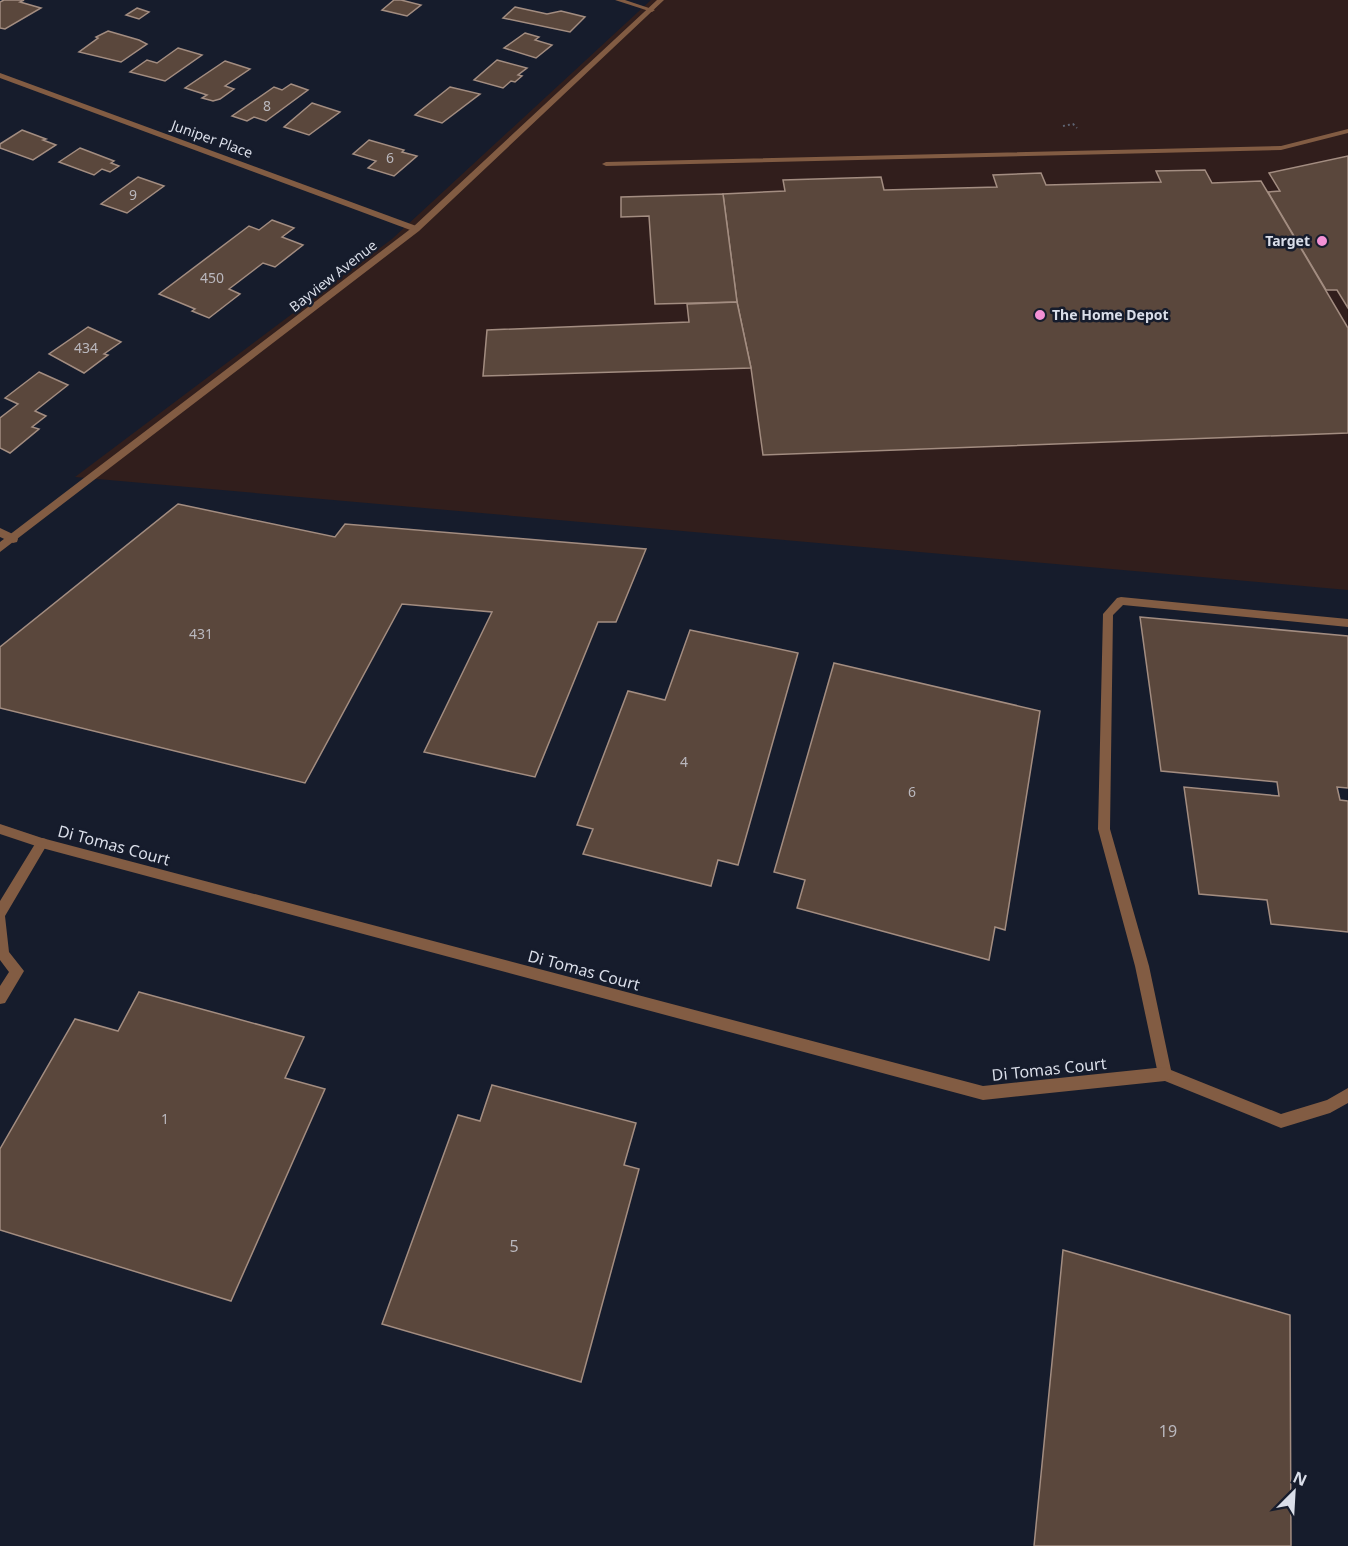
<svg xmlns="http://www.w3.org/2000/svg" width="1348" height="1546" viewBox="0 0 1348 1546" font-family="'Noto Sans',sans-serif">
<rect width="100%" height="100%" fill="#161c2c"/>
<path fill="#311e1c" d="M 651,0 L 1348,0 L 1348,590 L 75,477 L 392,239 Z"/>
<g fill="#5a473c" stroke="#a38d81" stroke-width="1.5">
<path d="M 4,0 L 24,0 L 20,2 L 41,8 L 5,29 L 0,28 L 0,2 Z"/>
<path d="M 394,0 L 401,0 L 421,5 L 407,16 L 382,10 Z"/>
<path d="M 515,7 L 547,14 L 561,11 L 585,17 L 570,32 L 503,18 Z"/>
<path d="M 137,8 L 149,12 L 139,19 L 126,15 Z"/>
<path d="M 108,31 L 139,40 L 147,44 L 121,62 L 79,52 L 98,38 L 96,37 Z"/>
<path d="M 525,33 L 539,37 L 535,40 L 552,45 L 536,58 L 504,48 Z"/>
<path d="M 178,48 L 202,55 L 165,81 L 130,72 L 147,60 L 157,63 Z"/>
<path d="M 497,60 L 527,68 L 518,75 L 522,76 L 515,82 L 511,81 L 503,88 L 474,80 Z"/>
<path d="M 225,61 L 250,69 L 225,86 L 234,89 L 220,99 L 213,101 L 202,98 L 207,95 L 185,88 Z"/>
<path d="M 291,84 L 308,90 L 266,121 L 254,117 L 247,121 L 232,116 L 274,87 L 282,90 Z"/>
<path d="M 450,87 L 480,94 L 442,123 L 415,115 Z"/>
<path d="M 312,103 L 340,112 L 309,135 L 284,127 Z"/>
<path d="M 22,130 L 46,139 L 43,140 L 56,145 L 33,160 L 0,148 L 0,144 Z"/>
<path d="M 369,140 L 404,150 L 402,152 L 417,156 L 394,176 L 368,168 L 376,161 L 353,154 Z"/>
<path d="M 80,148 L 114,161 L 111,163 L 119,166 L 110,172 L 102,169 L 94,175 L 59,162 Z"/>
<path d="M 1348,156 L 1348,308 L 1337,290 L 1326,290 L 1268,192 L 1280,191 L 1269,173 Z"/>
<path d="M 1205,170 L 1212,183 L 1261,181 L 1348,328 L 1348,433 L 763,455 L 751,368 L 737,302 L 723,194 L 785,191 L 783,180 L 881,177 L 884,190 L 997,187 L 993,175 L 1041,173 L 1046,185 L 1161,182 L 1156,171 Z"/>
<path d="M 138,177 L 164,186 L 127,213 L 101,204 Z"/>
<path d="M 723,194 L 737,302 L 655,304 L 649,216 L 621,217 L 621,197 Z"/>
<path d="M 272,220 L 294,228 L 282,237 L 303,245 L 275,267 L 263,263 L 229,289 L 240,294 L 209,318 L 192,311 L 195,309 L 159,294 L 249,226 L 259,230 Z"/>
<path d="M 737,302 L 751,368 L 483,376 L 487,330 L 689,322 L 687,304 Z"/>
<path d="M 88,327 L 121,342 L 104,354 L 108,355 L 84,373 L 49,354 Z"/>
<path d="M 39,372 L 68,385 L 35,411 L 46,416 L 32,427 L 39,429 L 10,453 L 0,448 L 0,418 L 18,404 L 5,398 Z"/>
<path d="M 178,504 L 335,537 L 345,524 L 646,549 L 616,622 L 598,622 L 535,777 L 424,752 L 492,612 L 402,604 L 305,783 L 0,708 L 0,647 Z"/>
<path d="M 1140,617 L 1348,636 L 1348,788 L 1337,787 L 1340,800 L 1348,801 L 1348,932 L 1271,924 L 1267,900 L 1199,894 L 1184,787 L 1279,796 L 1277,782 L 1161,771 Z"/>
<path d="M 690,630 L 798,653 L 738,865 L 718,860 L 711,886 L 583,854 L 593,829 L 577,825 L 628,691 L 665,700 Z"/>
<path d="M 834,663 L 1040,711 L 1005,930 L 995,927 L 989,960 L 797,908 L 805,880 L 774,872 Z"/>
<path d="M 139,992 L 304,1037 L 285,1078 L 325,1089 L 231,1301 L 0,1230 L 0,1149 L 75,1019 L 118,1031 Z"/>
<path d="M 492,1085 L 636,1123 L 624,1165 L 639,1169 L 581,1382 L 382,1324 L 458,1115 L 480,1121 Z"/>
<path d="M 1063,1250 L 1290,1315 L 1291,1546 L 1034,1546 Z"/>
</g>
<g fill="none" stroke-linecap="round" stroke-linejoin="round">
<path stroke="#5e6371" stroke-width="2" stroke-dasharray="2 3" stroke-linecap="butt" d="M 1063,126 L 1073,124 L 1077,128"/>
<g fill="#825c43" fill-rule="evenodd">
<path d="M 1348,129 L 1348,133 L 1281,150 L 606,166 L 602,164 L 606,162 L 1281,146 Z"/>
<path d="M 1121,597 L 1348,619 L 1348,627 L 1123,605 L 1113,615 L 1110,829 L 1149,966 L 1171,1070 L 1281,1114 L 1327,1100 L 1348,1088 L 1348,1103 L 1330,1113 L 1281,1128 L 1160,1079 L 1158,1074 L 1135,966 L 1098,829 L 1103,614 L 1117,598 Z"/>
<path d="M 42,838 L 46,839 L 48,843 L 5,916 L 9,952 L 24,971 L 5,1003 L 0,1004 L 0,986 L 9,972 L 0,960 L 0,901 L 38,839 Z"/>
</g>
<g fill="#825c43" fill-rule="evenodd">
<path d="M 615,0 L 625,0 L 655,10 L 652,12 Z"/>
<path d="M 0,73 L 419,227 L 420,229 L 413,231 L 0,78 Z"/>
<path d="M 0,528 L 17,536 L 18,539 L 17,542 L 13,543 L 0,537 Z"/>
<path d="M 0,824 L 42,838 L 983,1086 L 1165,1067 L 1170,1069 L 1172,1074 L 1170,1079 L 1165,1081 L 983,1100 L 42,848 L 0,834 Z"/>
</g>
<path fill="#825c43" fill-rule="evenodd" d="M 657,0 L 664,0 L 419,231 L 0,552 L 0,542 L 413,227 Z"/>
</g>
<g fill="#f391d5" stroke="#161c2c" stroke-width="2">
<circle cx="1322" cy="241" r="6"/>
<circle cx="1040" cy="315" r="6"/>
</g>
<g text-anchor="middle" stroke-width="5" stroke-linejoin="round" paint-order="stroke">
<g font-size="14" fill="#bab8be">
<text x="267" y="111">8</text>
<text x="390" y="163">6</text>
<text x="133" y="200">9</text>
<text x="212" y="283">450</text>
<text x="86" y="353">434</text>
<text x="201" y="639">431</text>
<text x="684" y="767">4</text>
<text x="912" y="797">6</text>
<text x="165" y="1124">1</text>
</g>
<g font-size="14" fill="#dadee9" stroke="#161c2c">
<text transform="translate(212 139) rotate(20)" y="5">Juniper Place</text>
<text transform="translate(333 276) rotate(-38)" y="5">Bayview Avenue</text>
</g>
<g font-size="14" font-weight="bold" fill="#dadee9" stroke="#161c2c" text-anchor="end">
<text x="1310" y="246">Target</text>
<text x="1052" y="320" text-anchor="start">The Home Depot</text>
</g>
<g font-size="16" fill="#dadee9" stroke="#161c2c">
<text transform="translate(114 845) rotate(15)" y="6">Di Tomas Court</text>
<text transform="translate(584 970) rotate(15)" y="6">Di Tomas Court</text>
<text transform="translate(1049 1069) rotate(-6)" y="6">Di Tomas Court</text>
</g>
<g font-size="16" fill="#bab8be">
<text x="514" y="1252">5</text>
<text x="1168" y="1437">19</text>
</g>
</g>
<g transform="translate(1294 1492) rotate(24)" stroke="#161c2c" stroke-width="4.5" paint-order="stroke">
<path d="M0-4.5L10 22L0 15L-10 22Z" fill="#dadee9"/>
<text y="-9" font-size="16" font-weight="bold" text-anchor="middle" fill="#dadee9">N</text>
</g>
</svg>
